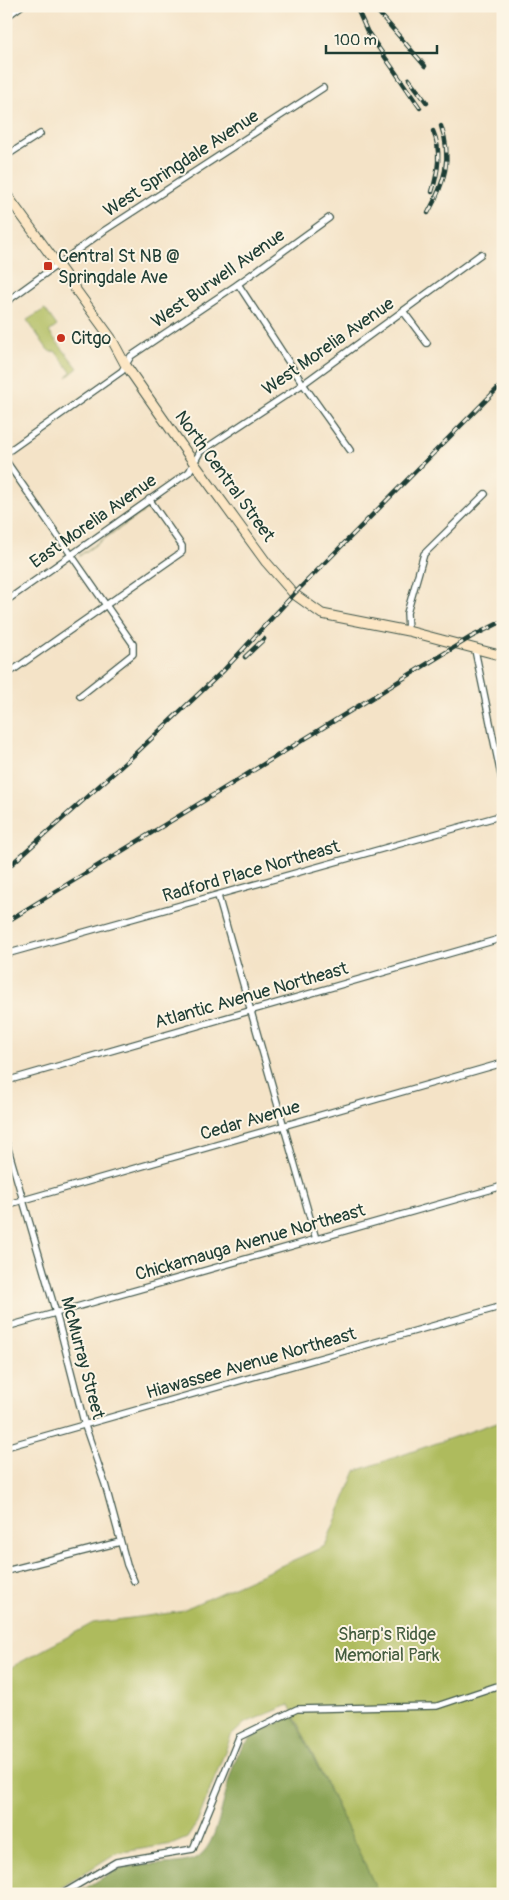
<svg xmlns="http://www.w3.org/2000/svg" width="509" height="1900" viewBox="0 0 509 1900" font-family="Pangolin,sans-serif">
<rect width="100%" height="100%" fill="#fcf5e5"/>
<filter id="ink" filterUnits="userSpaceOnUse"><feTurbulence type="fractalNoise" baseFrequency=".02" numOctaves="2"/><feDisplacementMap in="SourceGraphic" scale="10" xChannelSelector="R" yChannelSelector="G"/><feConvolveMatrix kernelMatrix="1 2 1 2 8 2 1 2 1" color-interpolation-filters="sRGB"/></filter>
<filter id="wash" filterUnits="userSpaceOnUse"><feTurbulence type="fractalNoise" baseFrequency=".0096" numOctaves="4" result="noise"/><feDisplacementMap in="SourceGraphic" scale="20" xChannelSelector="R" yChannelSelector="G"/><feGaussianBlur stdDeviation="1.12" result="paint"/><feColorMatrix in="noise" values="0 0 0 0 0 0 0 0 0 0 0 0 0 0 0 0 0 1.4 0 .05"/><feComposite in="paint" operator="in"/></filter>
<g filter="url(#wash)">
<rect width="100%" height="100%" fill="#f4e3c7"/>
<g fill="#aebb5d" stroke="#667c48">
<path d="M 45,309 L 57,326 L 49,332 L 78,368 L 67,377 L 71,372 L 55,351 L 51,352 L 48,350 L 27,320 Z"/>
<path d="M 150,506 L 152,506 L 79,556 Z"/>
<path d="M 503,1420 L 503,1894 L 379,1894 L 289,1705 L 245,1723 L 231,1736 L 197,1823 L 187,1838 L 173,1844 L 116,1853 L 51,1894 L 6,1894 L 6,1670 L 93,1623 L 178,1612 L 325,1546 L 356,1471 Z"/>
</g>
<path fill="#8aa354" stroke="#547044" d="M 293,1716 L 379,1894 L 77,1894 C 90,1885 106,1875 120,1869 C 141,1862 184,1867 198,1857 C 225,1838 223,1770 244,1745 C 257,1731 276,1724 293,1716 Z"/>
</g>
<g filter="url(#ink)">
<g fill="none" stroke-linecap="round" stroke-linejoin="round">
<g stroke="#3f564a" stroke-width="8">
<g id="street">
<path d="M 6,17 L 21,6"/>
<path d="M 6,156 L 40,134"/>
<path d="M 238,284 L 303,384 L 350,450"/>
<path d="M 6,302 L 105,230 L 323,88"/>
<path d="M 403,311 L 427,343"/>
<path d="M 6,453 L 122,371 L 131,356 L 238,284 L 329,218"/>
<path d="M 6,461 L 133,644 L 133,654 L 80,696"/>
<path d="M 6,601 L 189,472 L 200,452 L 303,384 L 481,254"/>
<path d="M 408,631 L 407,613 L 424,554 L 485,494"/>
<path d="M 475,650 L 503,785"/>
<path d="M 6,675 L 182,552 L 182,546 L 149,499"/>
<path d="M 218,896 L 316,1239"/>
<path d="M 6,954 L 503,815"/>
<path d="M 6,1081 L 503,938"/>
<path d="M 6,1142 L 56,1313 L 85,1426 L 105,1484 L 127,1565 L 134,1581"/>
<path d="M 6,1205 L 503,1063"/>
<path d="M 6,1327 L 503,1186"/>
<path d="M 6,1447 L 503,1306"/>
<path d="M 6,1571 L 120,1542"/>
<path d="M 62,1894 L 116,1862 L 193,1849 L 239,1737 L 297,1709 L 437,1706 L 503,1684"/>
</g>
</g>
<g stroke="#3f564a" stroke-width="11">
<path id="secondary" d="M 6,194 L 111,338 L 125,364 L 194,463 L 266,562 L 294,594 L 322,614 L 408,631 L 503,656"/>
</g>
<use href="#street" stroke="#fff" stroke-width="5.5"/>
<use href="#secondary" stroke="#fce6c4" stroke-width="9"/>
<g stroke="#1f3d34" stroke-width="4.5">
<g id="rail">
<path d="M 356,6 L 367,31 L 420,108"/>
<path d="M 373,6 L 425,66"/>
<path d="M 409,79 L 427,103"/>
<path d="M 432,192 C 438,172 442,151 433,131"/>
<path d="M 428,213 C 444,184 453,158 441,126"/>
<path d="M 245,657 L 264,639"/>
<path d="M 6,869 L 135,754 L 224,670 L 294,594 L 503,383"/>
<path d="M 6,922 L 471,637 L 503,621"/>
</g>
</g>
<use href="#rail" stroke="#fcf5e5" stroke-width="2.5" stroke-dasharray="8" stroke-linecap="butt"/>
</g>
</g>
<g fill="#c8321e" stroke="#fcf5e5" stroke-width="2">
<rect x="43" y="261" width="10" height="10" rx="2.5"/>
<circle cx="61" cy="338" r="5"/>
</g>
<g text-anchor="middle" stroke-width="4" stroke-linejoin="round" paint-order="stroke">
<g font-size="18" fill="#1f3d34" stroke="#fcf5e5">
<text transform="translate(181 163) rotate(-33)" y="6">West Springdale Avenue</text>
<text transform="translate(218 278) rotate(-35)" y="6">West Burwell Avenue</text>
<text transform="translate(328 346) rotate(-35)" y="6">West Morelia Avenue</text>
<text transform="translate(225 476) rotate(54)" y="6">North Central Street</text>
<text transform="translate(93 521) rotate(-35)" y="6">East Morelia Avenue</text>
<text transform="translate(251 871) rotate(-16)" y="6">Radford Place Northeast</text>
<text transform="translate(251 995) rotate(-16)" y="6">Atlantic Avenue Northeast</text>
<text transform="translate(250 1120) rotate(-16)" y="6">Cedar Avenue</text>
<text transform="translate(250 1242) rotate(-16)" y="6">Chickamauga Avenue Northeast</text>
<text transform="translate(83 1358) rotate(75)" y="6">McMurray Street</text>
<text transform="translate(251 1363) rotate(-16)" y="6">Hiawassee Avenue Northeast</text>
</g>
<g font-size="18" fill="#1f3d34" stroke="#fcf5e5" text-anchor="start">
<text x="58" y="262">Central St NB @<tspan x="58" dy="21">Springdale Ave</tspan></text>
<text x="71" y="344">Citgo</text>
</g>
<g font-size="18" fill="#435c3e" stroke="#fcf5e5">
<text x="387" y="1640">Sharp's Ridge<tspan x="387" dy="21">Memorial Park</tspan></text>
</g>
</g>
<rect width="509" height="1900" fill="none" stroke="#fcf5e5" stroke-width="25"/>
<path d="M326 45v8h111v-8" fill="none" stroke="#1f3d34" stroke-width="2.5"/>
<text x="334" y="45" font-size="15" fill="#1f3d34" stroke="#fcf5e5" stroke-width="4" paint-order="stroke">100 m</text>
</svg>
